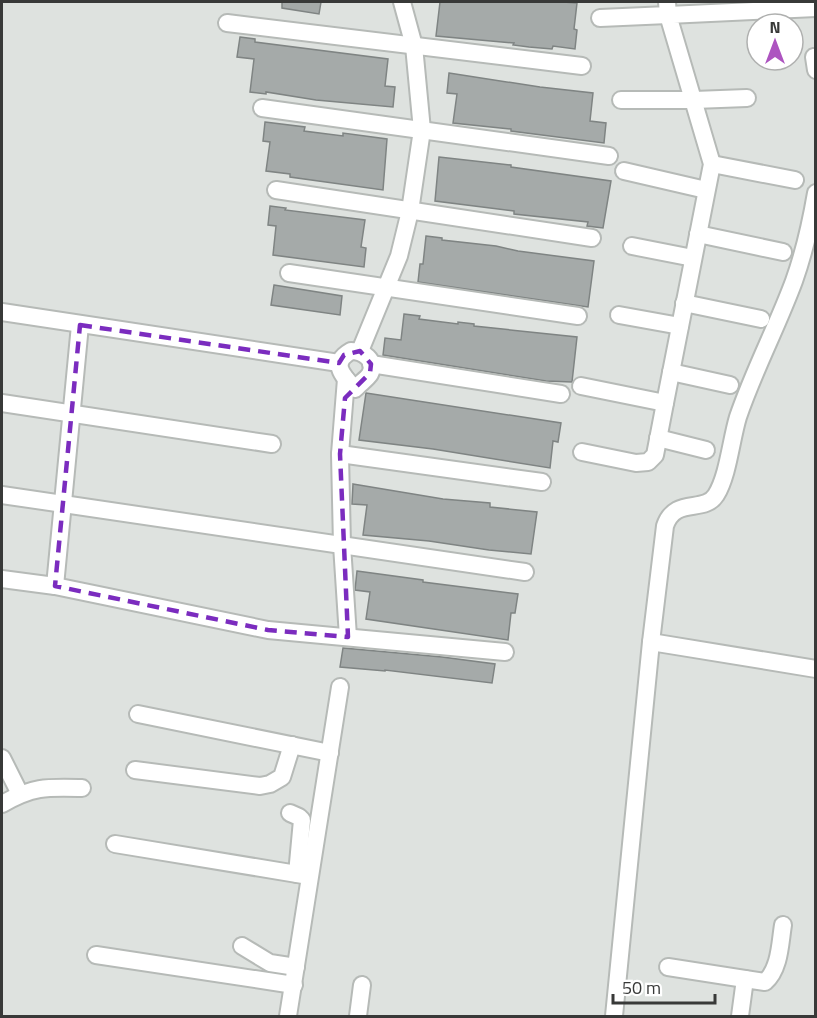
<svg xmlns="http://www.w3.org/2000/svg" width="817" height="1018" viewBox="0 0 817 1018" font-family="'Titillium Web',sans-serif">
<rect width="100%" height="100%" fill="#dee2df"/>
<g fill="#a5aaa9" stroke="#7f8483" stroke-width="1.5">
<path d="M 282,2 L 321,2 L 319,14 L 282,8 Z"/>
<path d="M 440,2 L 563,2 L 577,3 L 574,29 L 577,30 L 575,49 L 553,46 L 552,49 L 529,47 L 513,45 L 514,43 L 436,36 Z"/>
<path d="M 240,37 L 255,39 L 255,42 L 388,59 L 385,86 L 395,87 L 393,107 L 316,100 L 266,92 L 266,94 L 250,92 L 254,59 L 237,57 Z"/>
<path d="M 449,73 L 540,87 L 593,93 L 590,121 L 606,123 L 604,143 L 511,131 L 511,129 L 453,123 L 457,94 L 447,93 Z"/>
<path d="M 265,122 L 305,127 L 304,131 L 343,136 L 343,133 L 387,139 L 383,190 L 290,177 L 290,174 L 266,171 L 270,142 L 263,141 Z"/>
<path d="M 439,157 L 511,165 L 511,167 L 611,181 L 603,228 L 587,226 L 588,222 L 514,214 L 514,211 L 435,201 Z"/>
<path d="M 270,206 L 286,208 L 285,210 L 365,220 L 361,247 L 366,248 L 364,267 L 273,255 L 276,226 L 268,225 Z"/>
<path d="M 426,236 L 442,238 L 442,240 L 496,246 L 518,251 L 594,261 L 588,307 L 418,282 L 420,264 L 423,264 Z"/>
<path d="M 274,285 L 342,296 L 340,315 L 271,305 Z"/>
<path d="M 404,314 L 420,316 L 419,319 L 458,324 L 458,322 L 474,324 L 474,326 L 577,337 L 572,382 L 546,381 L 383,355 L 385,338 L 401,340 Z"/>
<path d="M 366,393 L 561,423 L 558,442 L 553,441 L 550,468 L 433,449 L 359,440 Z"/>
<path d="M 353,484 L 443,499 L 490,503 L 490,507 L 537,512 L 531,554 L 489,550 L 429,541 L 363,535 L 367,505 L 352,504 Z"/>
<path d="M 357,571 L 423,580 L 423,582 L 518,594 L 515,613 L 511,613 L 508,640 L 366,619 L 370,592 L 355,590 Z"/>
<path d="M 343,648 L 442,657 L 495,664 L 492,683 L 385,670 L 385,671 L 340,667 Z"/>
</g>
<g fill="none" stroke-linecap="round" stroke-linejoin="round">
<g stroke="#b6bab7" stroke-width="20">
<g id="minor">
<path d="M 600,18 L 668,15 L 667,2"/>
<path d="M 227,23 L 582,66"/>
<path d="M 814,57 L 816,70"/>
<path d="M 621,100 L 694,100 L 747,98"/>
<path d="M 262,108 L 609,156"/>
<path d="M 712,164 L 795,180"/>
<path d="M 624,171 L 706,190"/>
<path d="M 276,190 L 592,238"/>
<path d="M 698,234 L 783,252"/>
<path d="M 632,246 L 693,258"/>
<path d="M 289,273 L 578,316"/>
<path d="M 684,303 L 761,319"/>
<path d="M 2,312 L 339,363"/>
<path d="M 619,315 L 680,326"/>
<path d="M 351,351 C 363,351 377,360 370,374 C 367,379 359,384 355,389 C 342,375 330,363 351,351 Z"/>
<path d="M 360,351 L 399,256 L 410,211 L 422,130 L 414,46 L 402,2"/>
<path d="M 371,364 L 561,394"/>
<path d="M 671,372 L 730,385"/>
<path d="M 346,379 L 340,454 L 342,545 L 348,637"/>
<path d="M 581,386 L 665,403"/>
<path d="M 2,403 L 272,444"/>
<path d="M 658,438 L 706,450"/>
<path d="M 582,452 L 636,463 L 648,462 L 655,455 L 665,403 L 712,164 L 668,15 L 816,8"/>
<path d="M 340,454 L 542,482"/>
<path d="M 2,495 L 525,572"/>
<path d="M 2,579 L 55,586 L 268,630 L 505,652"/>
<path d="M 55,586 L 80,325"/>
<path d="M 651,642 L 816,669"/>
<path d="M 138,714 L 330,753"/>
<path d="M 2,758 L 20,794"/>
<path d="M 135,770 L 260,786 L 270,784 L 282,777 L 292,745"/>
<path d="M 2,804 C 33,786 47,787 82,788"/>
<path d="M 290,813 L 299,817 L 302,820 L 297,874"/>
<path d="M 115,844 L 309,876"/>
<path d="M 242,946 L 270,963 L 296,967"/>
<path d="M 96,955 L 294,985"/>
<path d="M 668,967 L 745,979"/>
<path d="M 288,1016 L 340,687"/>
<path d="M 358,1016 L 362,985"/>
<path d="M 614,1016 L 651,642 L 665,526 C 675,496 704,514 716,495 C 728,476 731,440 738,417 C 754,370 777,327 794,281 C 804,253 811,222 816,193"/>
<path d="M 740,1016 L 745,979 L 765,982 C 780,969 780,943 783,925"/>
</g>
</g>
<use href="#minor" stroke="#fff" stroke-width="16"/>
</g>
<path fill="none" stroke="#7b2cbf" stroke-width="4.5" stroke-dasharray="12 8" stroke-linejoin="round" d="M 80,325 L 339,363 L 344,355 L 360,351 L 371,364 L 370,373 L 345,398 L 340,454 L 348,637 L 268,630 L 55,586 Z"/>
<rect width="817" height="1018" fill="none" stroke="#383938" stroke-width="6"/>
<g transform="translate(775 42)"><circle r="28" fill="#ffffff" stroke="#afb0af" stroke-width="1.5"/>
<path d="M0-4.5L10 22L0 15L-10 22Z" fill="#ad54c0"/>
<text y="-9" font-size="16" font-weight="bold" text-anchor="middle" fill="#383938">N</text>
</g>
<path d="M613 994v9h102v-9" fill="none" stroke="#383938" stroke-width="3"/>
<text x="622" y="994" font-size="18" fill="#383938" stroke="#ffffff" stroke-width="4.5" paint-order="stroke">50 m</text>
</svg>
